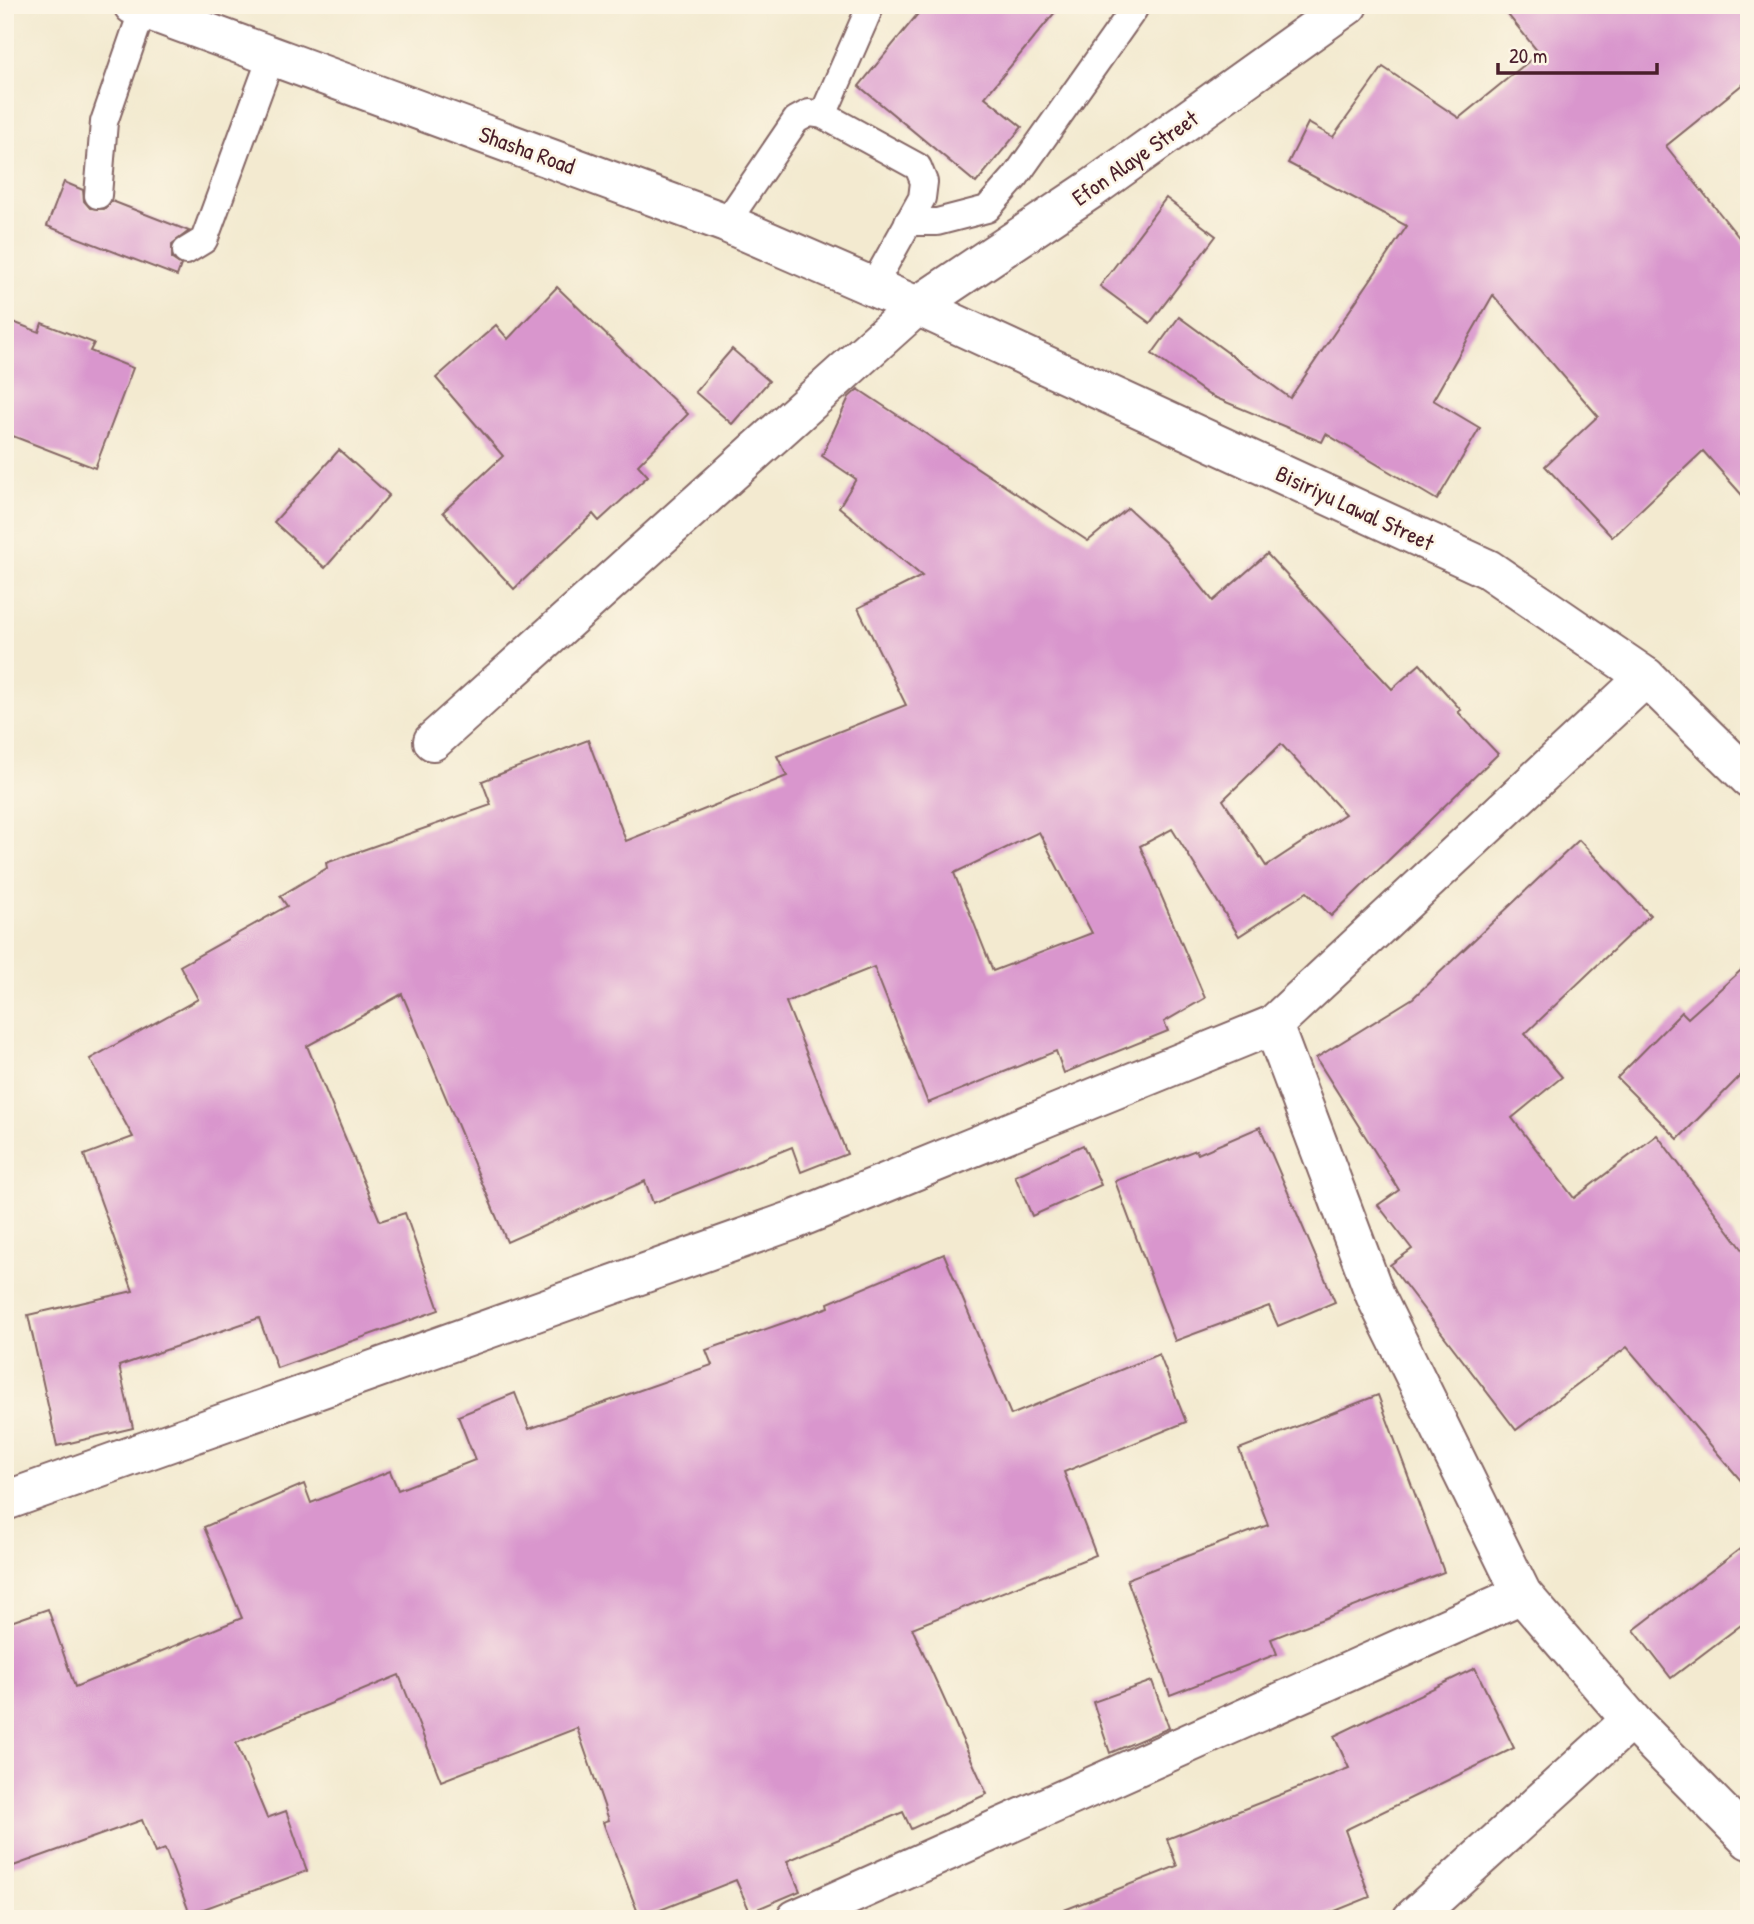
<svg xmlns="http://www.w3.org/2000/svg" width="1754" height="1924" viewBox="0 0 1754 1924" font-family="'Patrick Hand',sans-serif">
<rect width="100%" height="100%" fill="#fcf5e5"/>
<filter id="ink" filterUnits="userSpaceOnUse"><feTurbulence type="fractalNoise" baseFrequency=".0143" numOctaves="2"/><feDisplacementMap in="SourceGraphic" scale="14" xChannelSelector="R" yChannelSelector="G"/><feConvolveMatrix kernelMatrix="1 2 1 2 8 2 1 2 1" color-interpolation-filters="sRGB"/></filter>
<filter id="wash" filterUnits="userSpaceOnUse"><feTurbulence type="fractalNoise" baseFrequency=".00686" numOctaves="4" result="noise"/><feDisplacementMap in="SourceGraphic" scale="28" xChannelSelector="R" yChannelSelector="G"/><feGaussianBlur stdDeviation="1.57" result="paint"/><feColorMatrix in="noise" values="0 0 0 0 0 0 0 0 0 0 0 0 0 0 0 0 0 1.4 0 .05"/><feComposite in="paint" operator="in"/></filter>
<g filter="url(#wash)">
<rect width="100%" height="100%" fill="#f3ead0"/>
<g id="blocks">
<g fill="#d996cd" fill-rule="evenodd">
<path d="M 925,5 L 1061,5 L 985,97 L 1022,127 L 976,183 L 859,86 Z"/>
<path d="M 1500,5 L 1749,5 L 1749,79 L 1666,146 L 1749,250 L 1749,503 L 1703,451 L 1612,537 L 1545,466 L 1598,416 L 1493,295 L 1433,400 L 1480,428 L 1437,500 L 1326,434 L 1322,442 L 1209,395 L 1152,354 L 1179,317 L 1290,398 L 1407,226 L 1288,163 L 1308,123 L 1333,137 L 1383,67 L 1459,118 L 1539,53 Z"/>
<path d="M 64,182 L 83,190 L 84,201 L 90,208 L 104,209 L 112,201 L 189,231 L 172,244 L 172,259 L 181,265 L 177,276 L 47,226 Z"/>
<path d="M 1166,198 L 1216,236 L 1150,323 L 1100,286 Z"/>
<path d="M 557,287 L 688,414 L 638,465 L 648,476 L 599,521 L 593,514 L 514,589 L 443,512 L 503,456 L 436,378 L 496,325 L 508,339 Z"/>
<path d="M 5,319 L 39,332 L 42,323 L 94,343 L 90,351 L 133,368 L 95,468 L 5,433 Z"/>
<path d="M 732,349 L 769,381 L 732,424 L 695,392 Z"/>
<path d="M 858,389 L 1088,541 L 1128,508 L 1166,543 L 1213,601 L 1267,554 L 1392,689 L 1420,664 L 1461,710 L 1458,712 L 1498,754 L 1331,916 L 1307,892 L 1239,936 L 1172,829 L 1140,846 L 1205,998 L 1164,1022 L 1168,1031 L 1064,1073 L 1056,1051 L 928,1103 L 874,967 L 786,1002 L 847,1154 L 801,1172 L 792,1147 L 653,1203 L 645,1181 L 507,1242 L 402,994 L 307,1046 L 380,1221 L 405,1213 L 439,1310 L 277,1368 L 259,1318 L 119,1366 L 133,1428 L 57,1446 L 28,1315 L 133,1291 L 84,1155 L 133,1137 L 90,1059 L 198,999 L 180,966 L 287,906 L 280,896 L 327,868 L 326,863 L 491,805 L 482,781 L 588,740 L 626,841 L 787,776 L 777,756 L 906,705 L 858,608 L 922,576 L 839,507 L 856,479 L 822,456 L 849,397 ZM 1281,744 L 1345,814 L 1266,866 L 1223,800 ZM 1039,832 L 1092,933 L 993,971 L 954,873 Z"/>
<path d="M 339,450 L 389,495 L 325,568 L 274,522 Z"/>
<path d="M 1579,840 L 1650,915 L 1525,1034 L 1562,1077 L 1512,1118 L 1574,1198 L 1657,1135 L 1749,1258 L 1749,1490 L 1627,1347 L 1516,1430 L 1390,1265 L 1412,1249 L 1378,1205 L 1399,1190 L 1316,1058 L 1413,998 Z"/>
<path d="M 1749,963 L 1749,1067 L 1678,1139 L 1617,1078 L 1682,1012 L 1688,1018 Z"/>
<path d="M 1260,1127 L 1335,1302 L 1278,1326 L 1269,1306 L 1175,1341 L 1115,1181 L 1196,1150 L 1198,1154 Z"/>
<path d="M 1083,1145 L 1101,1185 L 1032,1216 L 1015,1176 Z"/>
<path d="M 944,1254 L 1011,1415 L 1159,1354 L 1186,1422 L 1064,1472 L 1096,1555 L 912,1628 L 987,1794 L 911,1829 L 903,1812 L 787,1861 L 800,1891 L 750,1912 L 736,1880 L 640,1918 L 603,1822 L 609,1820 L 577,1728 L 441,1781 L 399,1675 L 236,1743 L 267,1818 L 286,1811 L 307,1871 L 190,1914 L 165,1849 L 155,1853 L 142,1820 L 5,1869 L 5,1624 L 48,1609 L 75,1687 L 242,1618 L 204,1527 L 304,1484 L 311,1503 L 390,1471 L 398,1490 L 475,1460 L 458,1416 L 515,1393 L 529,1429 L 712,1365 L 706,1350 L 829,1307 L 828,1303 Z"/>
<path d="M 1378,1395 L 1444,1572 L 1271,1639 L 1277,1654 L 1170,1695 L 1127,1579 L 1268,1525 L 1239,1449 Z"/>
<path d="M 1749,1542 L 1749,1619 L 1671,1678 L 1634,1630 Z"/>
<path d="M 1475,1668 L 1514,1748 L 1345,1830 L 1370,1897 L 1315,1919 L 1049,1919 L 1049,1916 L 1177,1866 L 1167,1839 L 1349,1768 L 1334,1736 Z"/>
<path d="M 1152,1681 L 1169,1728 L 1110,1753 L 1093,1702 Z"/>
</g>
</g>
</g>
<g filter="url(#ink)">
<use href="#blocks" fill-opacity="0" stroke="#856665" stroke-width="2"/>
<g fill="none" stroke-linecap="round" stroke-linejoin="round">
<g stroke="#856665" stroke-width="30">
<g id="service">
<path d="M 823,115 L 871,5"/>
<path d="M 98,195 L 104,122 L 143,9"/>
<path d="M 908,222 L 937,222 L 987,209 L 1016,176 L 1134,9"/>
<path d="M 726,223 L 796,120 L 809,113 L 823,115 L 918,167 L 924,182 L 922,198 L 873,286"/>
<path d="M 186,251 L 204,240 L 272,55"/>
</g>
</g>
<g stroke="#856665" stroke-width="42">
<g id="minor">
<path d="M 917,306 L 1488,569 L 1646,677 L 1749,778"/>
<path d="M 433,741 L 917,306 L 1090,190 L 1348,5"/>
<path d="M 1273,1025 L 1375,1295 L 1522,1594 L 1631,1720 L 1749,1840"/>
<path d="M 5,1501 L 794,1220 L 1273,1025 L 1646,677"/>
<path d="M 796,1919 L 1522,1594"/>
<path d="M 1412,1919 L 1631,1720"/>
</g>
</g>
<g stroke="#856665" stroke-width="42">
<path id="tertiary" d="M 133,5 L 726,223 L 917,306"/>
</g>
<use href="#service" stroke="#fff" stroke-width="26"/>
<use href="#minor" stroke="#fff" stroke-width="38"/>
<use href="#tertiary" stroke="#fff" stroke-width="38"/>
</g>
</g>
<g text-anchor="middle" stroke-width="5" stroke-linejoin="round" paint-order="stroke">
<g font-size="23" fill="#4a1f2b" stroke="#fcf5e5">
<text transform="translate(527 150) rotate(20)" y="8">Shasha Road</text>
<text transform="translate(1135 158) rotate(-35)" y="8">Efon Alaye Street</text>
<text transform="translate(1355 508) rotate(25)" y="8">Bisiriyu Lawal Street</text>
</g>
</g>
<rect width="1754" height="1924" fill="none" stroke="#fcf5e5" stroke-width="28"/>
<path d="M1498 63v10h159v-10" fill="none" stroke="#4a1f2b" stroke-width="3.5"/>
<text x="1509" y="63" font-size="21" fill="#4a1f2b" stroke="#fcf5e5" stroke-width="5" paint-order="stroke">20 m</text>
</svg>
